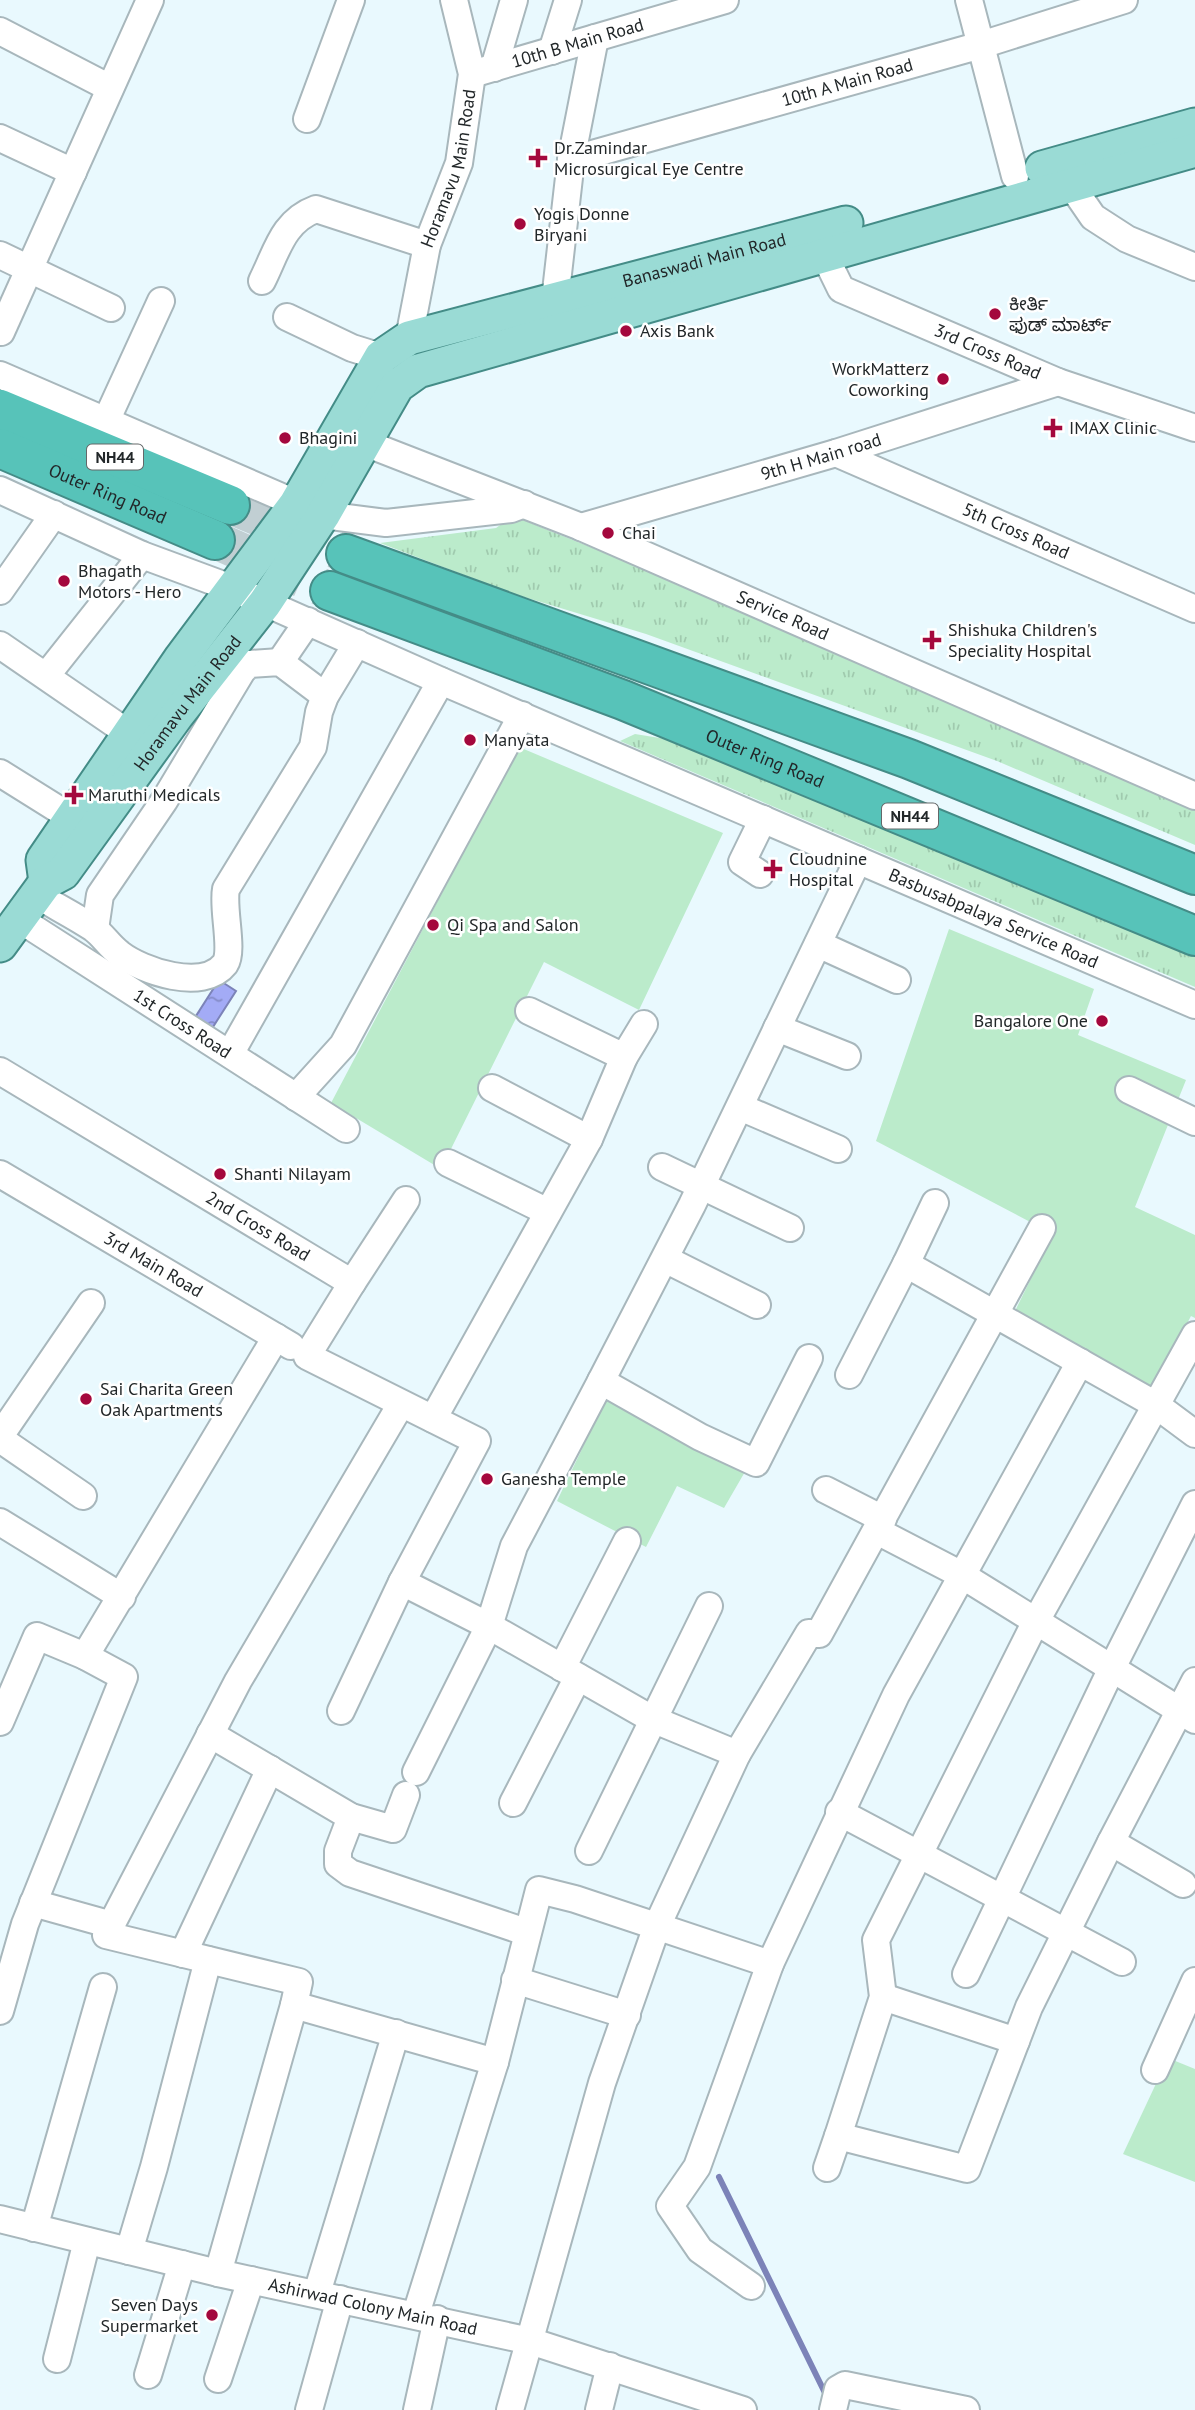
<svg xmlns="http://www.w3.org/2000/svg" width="1195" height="2410" viewBox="0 0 1195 2410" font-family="'PT Sans','Noto Sans Kannada',sans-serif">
<defs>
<pattern id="park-tufts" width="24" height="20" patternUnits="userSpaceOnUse" patternTransform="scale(1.75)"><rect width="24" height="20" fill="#bbebcb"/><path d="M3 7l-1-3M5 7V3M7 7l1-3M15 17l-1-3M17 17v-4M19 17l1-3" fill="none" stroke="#a0caae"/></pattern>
<pattern id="water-ripples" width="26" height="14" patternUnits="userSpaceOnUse" patternTransform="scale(1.75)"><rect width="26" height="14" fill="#a3abf6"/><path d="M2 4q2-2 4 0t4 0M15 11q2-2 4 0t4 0" fill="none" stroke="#848bc7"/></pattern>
</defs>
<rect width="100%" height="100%" fill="#e9f9fe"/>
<g fill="#bbebcb">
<path d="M 519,747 L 723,833 L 639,1010 L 544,962 L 441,1169 L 331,1103 Z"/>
<path d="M 949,929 L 1094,989 L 1078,1035 L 1186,1080 L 1135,1207 L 1195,1235 L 1195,1318 L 1191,1316 L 1150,1394 L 1014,1313 L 1053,1234 L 876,1141 Z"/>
<path d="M 606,1399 L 746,1470 L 724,1508 L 677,1486 L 646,1547 L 557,1501 Z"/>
<path d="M 1168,2058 L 1195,2069 L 1195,2182 L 1123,2154 Z"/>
</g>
<g fill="url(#park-tufts)">
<path d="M 513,516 L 780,623 L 1195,802 L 1195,845 L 997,761 L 646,634 L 511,593 L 380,543 L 496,528 Z"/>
<path d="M 635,734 L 672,740 L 850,810 L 1195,957 L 1195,987 L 620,741 Z"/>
</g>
<path fill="url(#water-ripples)" stroke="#7c83b8" stroke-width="2" d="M 219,980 L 236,991 L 211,1030 L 194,1019 Z"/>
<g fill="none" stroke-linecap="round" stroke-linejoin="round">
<path stroke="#7c83b8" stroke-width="6" d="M 719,2177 L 826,2395"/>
<g stroke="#c1cfd3" stroke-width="38" stroke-dasharray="38 19" stroke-linecap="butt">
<path d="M 230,505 L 346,554"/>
<path d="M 215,540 L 330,591"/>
</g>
<g stroke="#a8b7bc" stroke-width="30">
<g id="minor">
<path d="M 969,0 L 1015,176"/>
<path d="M 0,31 L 110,88"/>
<path d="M 552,51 L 568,0"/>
<path d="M 494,68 L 514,0"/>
<path id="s1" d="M 472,74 L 725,0"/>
<path d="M 307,119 L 351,0"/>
<path d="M 0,138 L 73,172"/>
<path id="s2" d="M 571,160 L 981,45 L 1124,0"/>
<path d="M 1071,185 L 1093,217 L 1127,239 L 1195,267"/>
<path id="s3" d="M 817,240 L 841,289 L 1058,382 L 1195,428"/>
<path d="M 0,255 L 111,308"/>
<path d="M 262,281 C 277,251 283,221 316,209 L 427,245"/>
<path d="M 555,300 L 571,160 L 595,38"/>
<path d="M 287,317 L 352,348 L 381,357"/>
<path d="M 1,332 L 150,0"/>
<path id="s4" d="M 409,338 L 427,245 L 459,163 L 472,74 L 454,0"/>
<path d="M 0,375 L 323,515 L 386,523 L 511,509 L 524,504"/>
<path d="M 106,421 L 161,301"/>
<path id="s5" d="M 365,443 L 581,527 L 1195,796"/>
<path id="s6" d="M 836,453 L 1195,609"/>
<path id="s7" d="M 0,490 L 142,555 L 234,589 L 441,681 L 1195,1005"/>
<path id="s8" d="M 581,527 L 836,453 L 1058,382"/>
<path d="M 0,591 L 54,514"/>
<path d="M 0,645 L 128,733"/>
<path d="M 280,662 L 308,621"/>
<path d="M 46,676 L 142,555"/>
<path d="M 0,773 L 72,818"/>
<path d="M 760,874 L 742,862 L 763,819"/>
<path d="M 37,895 C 55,906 75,916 93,928 C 103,935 109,946 120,954 C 142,971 203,992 225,964 C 234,950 222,909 226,889 L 313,747 L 319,712 L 325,696 L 357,643"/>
<path id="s9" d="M 19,919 L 346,1129"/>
<path d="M 95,929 L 100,895 L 164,801 L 242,671 L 249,664 L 280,662 L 325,696"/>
<path d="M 818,944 L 897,980"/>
<path d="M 777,1028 L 847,1056"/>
<path d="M 230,1054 L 441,681"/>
<path d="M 624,1057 L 644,1024"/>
<path id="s10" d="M 0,1071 L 352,1283 L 307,1356 L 477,1441 L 402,1582 L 489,1626 L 652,1719 L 737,1754 L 657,1926 L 602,2083 L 510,2410"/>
<path d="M 492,1088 L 589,1139"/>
<path d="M 1129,1090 L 1195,1122"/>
<path d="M 296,1097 L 343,1045 L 522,715"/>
<path d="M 740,1107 L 838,1149"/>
<path d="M 448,1163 L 548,1212"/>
<path d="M 662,1167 L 790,1228"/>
<path id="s11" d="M 0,1174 L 291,1346"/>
<path d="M 935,1203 L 906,1264 L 1156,1405 L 1195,1434"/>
<path d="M 665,1259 L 757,1305"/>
<path d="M 352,1283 L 406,1200"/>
<path d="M 1195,1335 L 1036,1621 L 876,1940 L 883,1997 L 838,2136 L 967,2169 L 1029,2007 L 1111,1842 L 1195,1681"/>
<path d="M 809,1358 L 756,1463 L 700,1437 L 601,1381 L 692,1205 L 858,860"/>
<path d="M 849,1375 L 906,1264"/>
<path d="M 401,1404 L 238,1681 L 106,1935 L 299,1982 L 294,2005 L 495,2062"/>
<path d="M 433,1419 L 589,1139 L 624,1057 L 529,1011"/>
<path d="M 0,1436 L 91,1303"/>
<path d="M 0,1439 L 83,1496"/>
<path d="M 826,1490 L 883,1519"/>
<path d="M 0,1522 L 122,1597"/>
<path d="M 877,1531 L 960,1574 L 1195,1720"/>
<path d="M 562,1668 L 627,1541"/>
<path d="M 341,1711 L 402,1582"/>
<path d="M 0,1722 L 37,1636 L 85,1656 L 276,1337"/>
<path d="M 210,1734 L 351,1817 L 393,1829 L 406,1795"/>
<path d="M 737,1754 L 809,1633 L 819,1634 L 1042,1228"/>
<path d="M 416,1772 L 489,1626 L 514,1546 L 601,1381"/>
<path d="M 513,1803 L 578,1677"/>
<path d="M 839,1812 L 1122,1962"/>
<path d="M 351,1817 L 338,1851 L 338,1864 L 350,1873 L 526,1932"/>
<path d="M 1111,1842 L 1183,1884"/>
<path d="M 589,1851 L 709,1606"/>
<path d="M 33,1903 L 112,1925"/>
<path d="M 183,1954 L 270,1769"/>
<path d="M 966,1974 L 1112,1668 L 1195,1504"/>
<path d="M 515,1980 L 627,2015"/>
<path d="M 883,1997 L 1016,2041"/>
<path d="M 0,2011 L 25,1924 L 124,1677 L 85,1656"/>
<path d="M 1155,2070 L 1195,1981"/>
<path d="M 827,2168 L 838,2136"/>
<path id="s12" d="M 0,2219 L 218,2273 L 530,2341 L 743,2410"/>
<path d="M 34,2228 L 103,1987"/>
<path d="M 129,2251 L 154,2167 L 208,1960"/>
<path d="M 218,2273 L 294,2005"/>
<path d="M 751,2286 L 700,2250 L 670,2206 L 697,2167 L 770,1964 L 896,1695 L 1080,1362"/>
<path d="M 317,2293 L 396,2033"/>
<path d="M 416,2314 L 495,2062 L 539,1890 L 575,1899 L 770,1964"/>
<path d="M 57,2359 L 87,2241"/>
<path d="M 148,2375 L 182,2264"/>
<path d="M 218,2379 L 251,2280"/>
<path d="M 309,2410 L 340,2299"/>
<path d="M 417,2410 L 437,2319"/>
<path d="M 599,2410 L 610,2366"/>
<path d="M 833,2410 L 838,2389 L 845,2385 L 966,2410"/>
</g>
</g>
<g stroke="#448c87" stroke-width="37">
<g id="major">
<path d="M 1042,168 L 1195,125"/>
<path id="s13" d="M 46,882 L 43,860 L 181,658 L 296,504 L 381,357 L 409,338 L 846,223"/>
<path id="s14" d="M 0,945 L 46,882 L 63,873 L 177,715 L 265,603 L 323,515 L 397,386 L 418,371 L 1195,150"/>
</g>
</g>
<g stroke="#448c87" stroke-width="42">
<g id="highway">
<path d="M 0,409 L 230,505"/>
<path id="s15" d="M 0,448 L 215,540"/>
<path d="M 346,554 L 909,759 L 1195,875"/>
<path id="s16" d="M 330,591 L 623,700 L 1195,936"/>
</g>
</g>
<use href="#minor" stroke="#fff" stroke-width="26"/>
<use href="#major" stroke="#9adbd5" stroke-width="33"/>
<use href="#highway" stroke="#57c3b9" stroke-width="38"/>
</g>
<g fill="#a4083d" stroke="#fff" stroke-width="2.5">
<path d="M534.5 147.5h7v7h7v7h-7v7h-7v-7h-7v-7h7z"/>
<circle cx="520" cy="224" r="7"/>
<circle cx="995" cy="314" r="7"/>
<circle cx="626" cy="331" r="7"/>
<circle cx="943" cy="379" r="7"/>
<path d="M1049.5 417.5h7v7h7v7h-7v7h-7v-7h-7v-7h7z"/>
<circle cx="285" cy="438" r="7"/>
<circle cx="608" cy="533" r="7"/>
<circle cx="64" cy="581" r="7"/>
<path d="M928.5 629.5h7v7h7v7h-7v7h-7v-7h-7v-7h7z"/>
<circle cx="470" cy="740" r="7"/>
<path d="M70.5 784.5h7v7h7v7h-7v7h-7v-7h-7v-7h7z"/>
<path d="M769.5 858.5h7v7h7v7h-7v7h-7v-7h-7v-7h7z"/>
<circle cx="433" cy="925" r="7"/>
<circle cx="1102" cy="1021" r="7"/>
<circle cx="220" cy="1174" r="7"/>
<circle cx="86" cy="1399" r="7"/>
<circle cx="487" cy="1479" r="7"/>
<circle cx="212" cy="2315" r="7"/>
</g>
<g text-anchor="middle" stroke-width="5" stroke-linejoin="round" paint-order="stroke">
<g fill="#fff" stroke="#646869" stroke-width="2">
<rect x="87" y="444.5" width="56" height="25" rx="5"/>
<rect x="882" y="803.5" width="56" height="25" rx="5"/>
</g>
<g font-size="16" font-weight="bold" fill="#222729">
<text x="115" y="463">NH44</text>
<text x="910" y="822">NH44</text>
</g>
<g font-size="18" fill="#222729" stroke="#fff">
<text dy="6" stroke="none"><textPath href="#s1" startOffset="110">10th B Main Road</textPath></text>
<text dy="6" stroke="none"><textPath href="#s2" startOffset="287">10th A Main Road</textPath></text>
<text dy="6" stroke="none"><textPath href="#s4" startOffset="175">Horamavu Main Road</textPath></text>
<text dy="6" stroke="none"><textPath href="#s13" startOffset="968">Banaswadi Main Road</textPath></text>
<text dy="6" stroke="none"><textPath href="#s3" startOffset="214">3rd Cross Road</textPath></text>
<text dy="6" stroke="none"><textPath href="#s8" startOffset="250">9th H Main road</textPath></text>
<text dy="6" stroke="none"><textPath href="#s15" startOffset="117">Outer Ring Road</textPath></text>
<text dy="6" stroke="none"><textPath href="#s6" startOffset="196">5th Cross Road</textPath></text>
<text dy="6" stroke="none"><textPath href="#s5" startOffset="452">Service Road</textPath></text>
<text dy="6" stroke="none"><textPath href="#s14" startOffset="308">Horamavu Main Road</textPath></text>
<text dy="6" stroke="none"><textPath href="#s16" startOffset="466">Outer Ring Road</textPath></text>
<text dy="6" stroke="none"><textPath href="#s7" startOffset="1082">Basbusabpalaya Service Road</textPath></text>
<text dy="6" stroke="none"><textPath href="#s9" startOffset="194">1st Cross Road</textPath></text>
<text dy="6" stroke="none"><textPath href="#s10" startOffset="301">2nd Cross Road</textPath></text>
<text dy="6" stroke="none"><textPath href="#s11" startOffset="178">3rd Main Road</textPath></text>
<text dy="6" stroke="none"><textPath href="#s12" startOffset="383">Ashirwad Colony Main Road</textPath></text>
</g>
<g font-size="18" fill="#222729" stroke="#fff" text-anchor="start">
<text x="554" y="154">Dr.Zamindar<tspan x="554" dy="21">Microsurgical Eye Centre</tspan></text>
<text x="534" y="220">Yogis Donne<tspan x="534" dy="21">Biryani</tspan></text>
<text x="1009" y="310">ಕೀರ್ತಿ<tspan x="1009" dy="21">ಫುಡ್ ಮಾರ್ಟ್</tspan></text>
<text x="640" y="337">Axis Bank</text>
<text x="929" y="375" text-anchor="end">WorkMatterz<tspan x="929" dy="21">Coworking</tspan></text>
<text x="1069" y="434">IMAX Clinic</text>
<text x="299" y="444">Bhagini</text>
<text x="622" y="539">Chai</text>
<text x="78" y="577">Bhagath<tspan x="78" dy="21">Motors - Hero</tspan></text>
<text x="948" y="636">Shishuka Children's<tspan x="948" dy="21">Speciality Hospital</tspan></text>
<text x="484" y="746">Manyata</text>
<text x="88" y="801">Maruthi Medicals</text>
<text x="789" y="865">Cloudnine<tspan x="789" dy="21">Hospital</tspan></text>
<text x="447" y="931">Qi Spa and Salon</text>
<text x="1088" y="1027" text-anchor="end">Bangalore One</text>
<text x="234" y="1180">Shanti Nilayam</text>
<text x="100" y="1395">Sai Charita Green<tspan x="100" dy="21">Oak Apartments</tspan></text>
<text x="501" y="1485">Ganesha Temple</text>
<text x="198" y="2311" text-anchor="end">Seven Days<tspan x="198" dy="21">Supermarket</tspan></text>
</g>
</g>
</svg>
